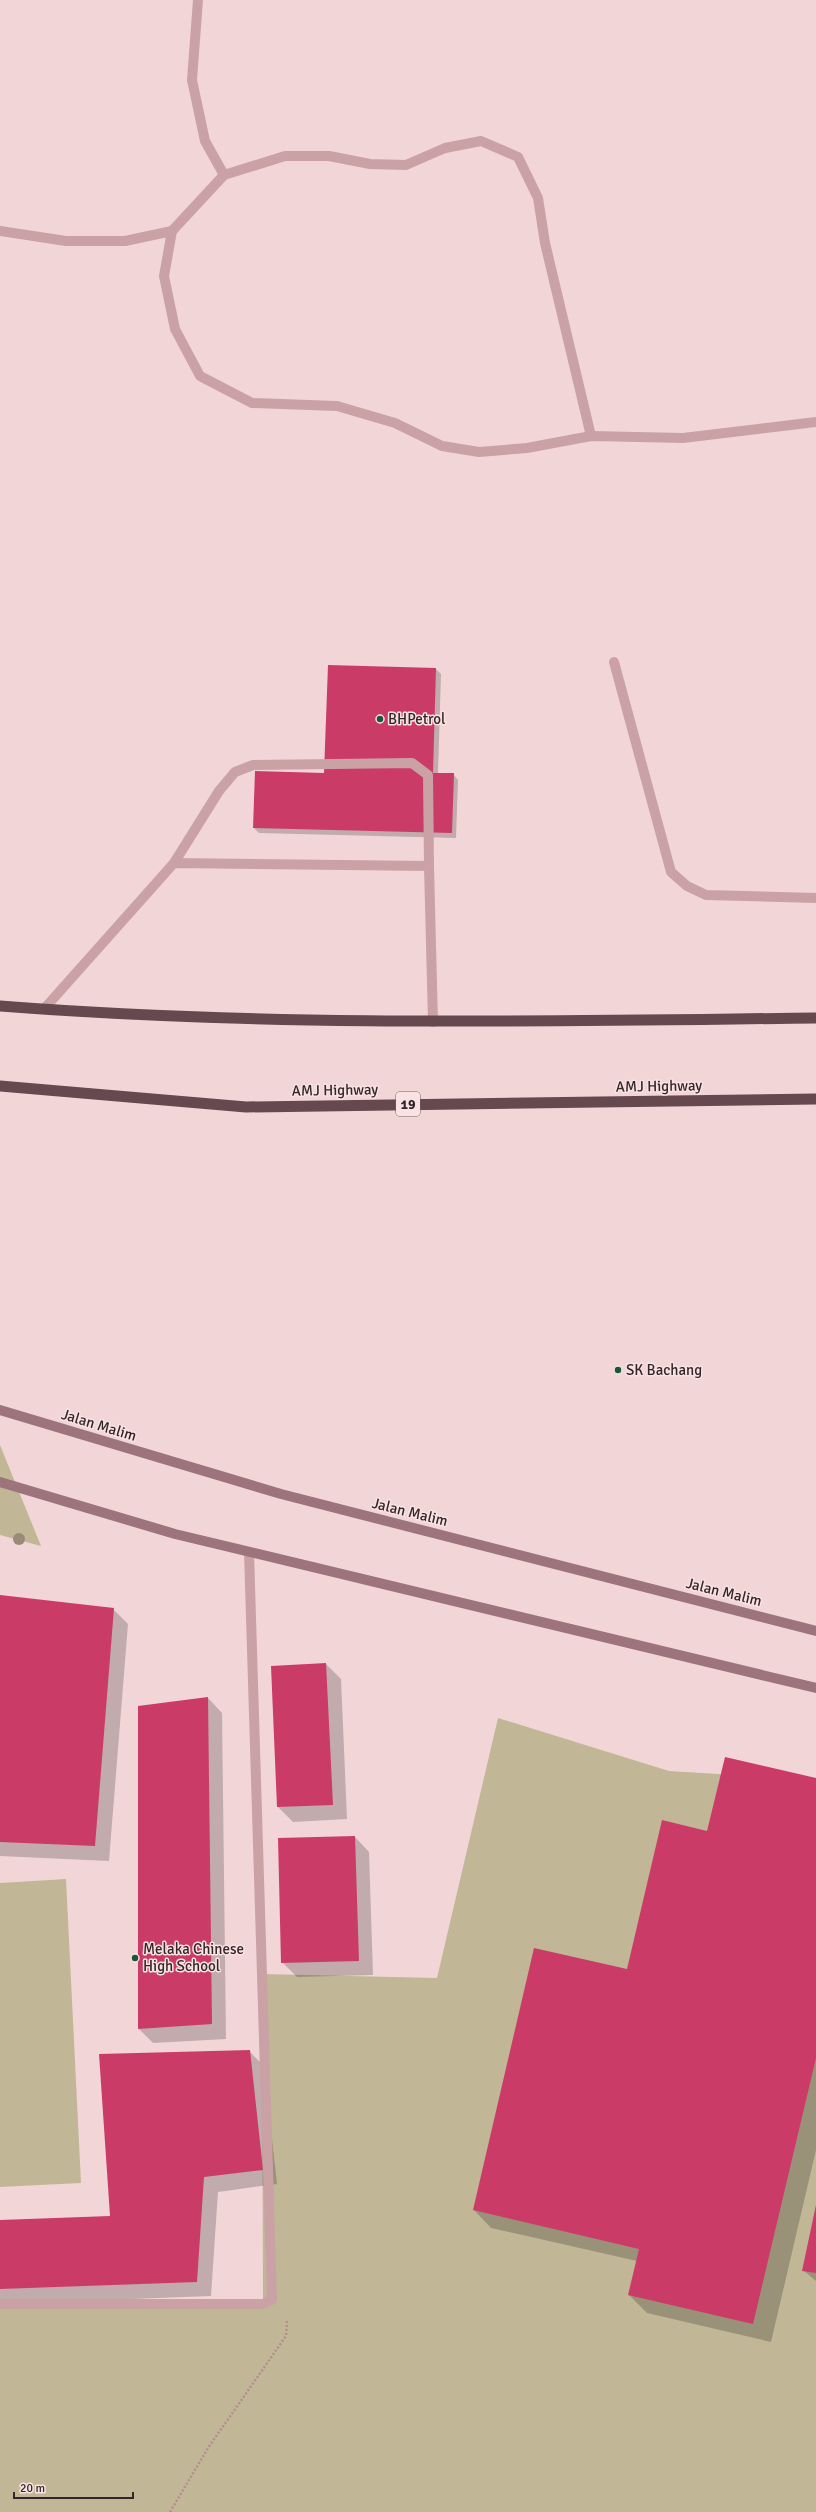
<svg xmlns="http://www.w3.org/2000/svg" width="816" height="2512" viewBox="0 0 816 2512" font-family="Signika,sans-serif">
<rect width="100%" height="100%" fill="#f2d6d7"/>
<g fill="#c1b796">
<path d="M 0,1445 L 41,1546 L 0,1535 Z"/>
<path d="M 498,1718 L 669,1771 L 816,1780 L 816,2512 L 0,2512 L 0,2308 L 263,2304 L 262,1974 L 437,1978 Z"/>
<path d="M 66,1879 L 81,2183 L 0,2187 L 0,1883 Z"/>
</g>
<g fill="#0003">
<path d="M 436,669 L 441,674 L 438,774 L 453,774 L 458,780 L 456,838 L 259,833 L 254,828 L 325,774 Z"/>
<path d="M 0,1596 L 113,1609 L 128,1624 L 109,1861 L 0,1856 Z"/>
<path d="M 326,1664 L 341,1679 L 347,1819 L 293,1822 L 278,1807 L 272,1667 Z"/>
<path d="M 208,1698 L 222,1713 L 226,2039 L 153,2043 L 139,2029 Z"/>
<path d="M 816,1779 L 816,2150 L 771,2342 L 647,2313 L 629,2295 L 637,2261 L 491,2228 L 474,2210 L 628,1971 L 708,1832 Z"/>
<path d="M 355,1837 L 369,1852 L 373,1975 L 297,1977 L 282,1962 Z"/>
<path d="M 249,2051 L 264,2066 L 277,2184 L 218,2192 L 211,2296 L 0,2304 L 0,2221 L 111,2217 Z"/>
<path d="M 816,2207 L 816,2281 L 803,2270 Z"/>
</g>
<g fill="#cb3b68">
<path d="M 328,665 L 436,668 L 433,773 L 454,773 L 452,833 L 253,828 L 255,771 L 324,773 Z"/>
<path d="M 0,1595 L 114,1608 L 95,1846 L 0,1842 Z"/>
<path d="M 326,1663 L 333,1805 L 277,1807 L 271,1666 Z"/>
<path d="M 208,1697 L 212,2024 L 138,2029 L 138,1706 Z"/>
<path d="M 725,1757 L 816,1778 L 816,2058 L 753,2324 L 628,2295 L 639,2249 L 473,2210 L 534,1948 L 627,1969 L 662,1820 L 707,1831 Z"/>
<path d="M 355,1836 L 359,1961 L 281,1963 L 278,1838 Z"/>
<path d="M 250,2050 L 263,2170 L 204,2177 L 197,2282 L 0,2289 L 0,2220 L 110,2216 L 99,2054 Z"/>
<path d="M 816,2205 L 816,2273 L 802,2271 Z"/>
</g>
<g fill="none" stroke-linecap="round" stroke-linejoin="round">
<path stroke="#b58c91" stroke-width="2.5" stroke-dasharray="2 2" stroke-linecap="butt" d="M 170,2512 L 208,2448 L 286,2336 L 287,2321"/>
<g stroke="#caa2a6" stroke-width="10">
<path d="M 174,863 L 219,791 L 235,772 L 253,765 L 412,763 L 428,775 L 429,866"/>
<path d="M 44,1009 L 174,863 L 429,866 L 433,1022"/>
<path d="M 0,2304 L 263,2304 L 272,2300 L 249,1552"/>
</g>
<g stroke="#caa2a6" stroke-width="10">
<path d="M 198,0 L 192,80 L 205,141 L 224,175"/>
<path d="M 0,231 L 66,241 L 125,241 L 172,231 L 224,175 L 285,156 L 329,156 L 370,164 L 406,165 L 445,148 L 481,141 L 518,157 L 538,198 L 545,243 L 591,436"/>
<path d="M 172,231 L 164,276 L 175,329 L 200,376 L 252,403 L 337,406 L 395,423 L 442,446 L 479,452 L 527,448 L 591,436 L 683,438 L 816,422"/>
<path d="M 614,662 L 671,872 L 687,886 L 706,895 L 816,898"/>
</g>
<g stroke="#9d747c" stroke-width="10">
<path d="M 0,1410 L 281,1494 L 816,1631"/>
<path d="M 0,1482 L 175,1534 L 816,1688"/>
</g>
<g stroke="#66484f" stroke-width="11">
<path d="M 0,1006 C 272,1027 544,1021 816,1018"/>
<path d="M 0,1086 L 246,1107 L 816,1099"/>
</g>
</g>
<circle fill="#9b8a77" cx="19" cy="1539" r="6"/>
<g fill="#195739" stroke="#f9e2e3" stroke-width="1.5">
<circle cx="380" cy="719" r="4"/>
<circle cx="618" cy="1370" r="4"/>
<circle cx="135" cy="1958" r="4"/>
</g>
<g text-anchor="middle" stroke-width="3" stroke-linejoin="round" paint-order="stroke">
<rect fill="#f9e2e3" stroke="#6f5e60" stroke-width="1" x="396" y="1092" width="24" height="24" rx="3"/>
<g font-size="14" font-weight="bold" fill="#342528">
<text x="408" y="1109">19</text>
</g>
<g font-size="15" fill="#342528" stroke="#f9e2e3" text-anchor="start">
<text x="388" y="724">BHPetrol</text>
<text x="626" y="1375">SK Bachang</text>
<text x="143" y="1954">Melaka Chinese<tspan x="143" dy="17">High School</tspan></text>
</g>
<g font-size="15" fill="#342528" stroke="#f9e2e3">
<text transform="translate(659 1086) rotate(-1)" y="5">AMJ Highway</text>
<text transform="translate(335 1090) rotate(-1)" y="5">AMJ Highway</text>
<text transform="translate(99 1425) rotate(17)" y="5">Jalan Malim</text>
<text transform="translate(410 1512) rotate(14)" y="5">Jalan Malim</text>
<text transform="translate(724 1592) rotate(14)" y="5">Jalan Malim</text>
</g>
</g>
<path d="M14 2492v6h119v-6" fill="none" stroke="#342528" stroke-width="2"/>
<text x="20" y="2492" font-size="12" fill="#342528" stroke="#f9e2e3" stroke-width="3" paint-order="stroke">20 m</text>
</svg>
